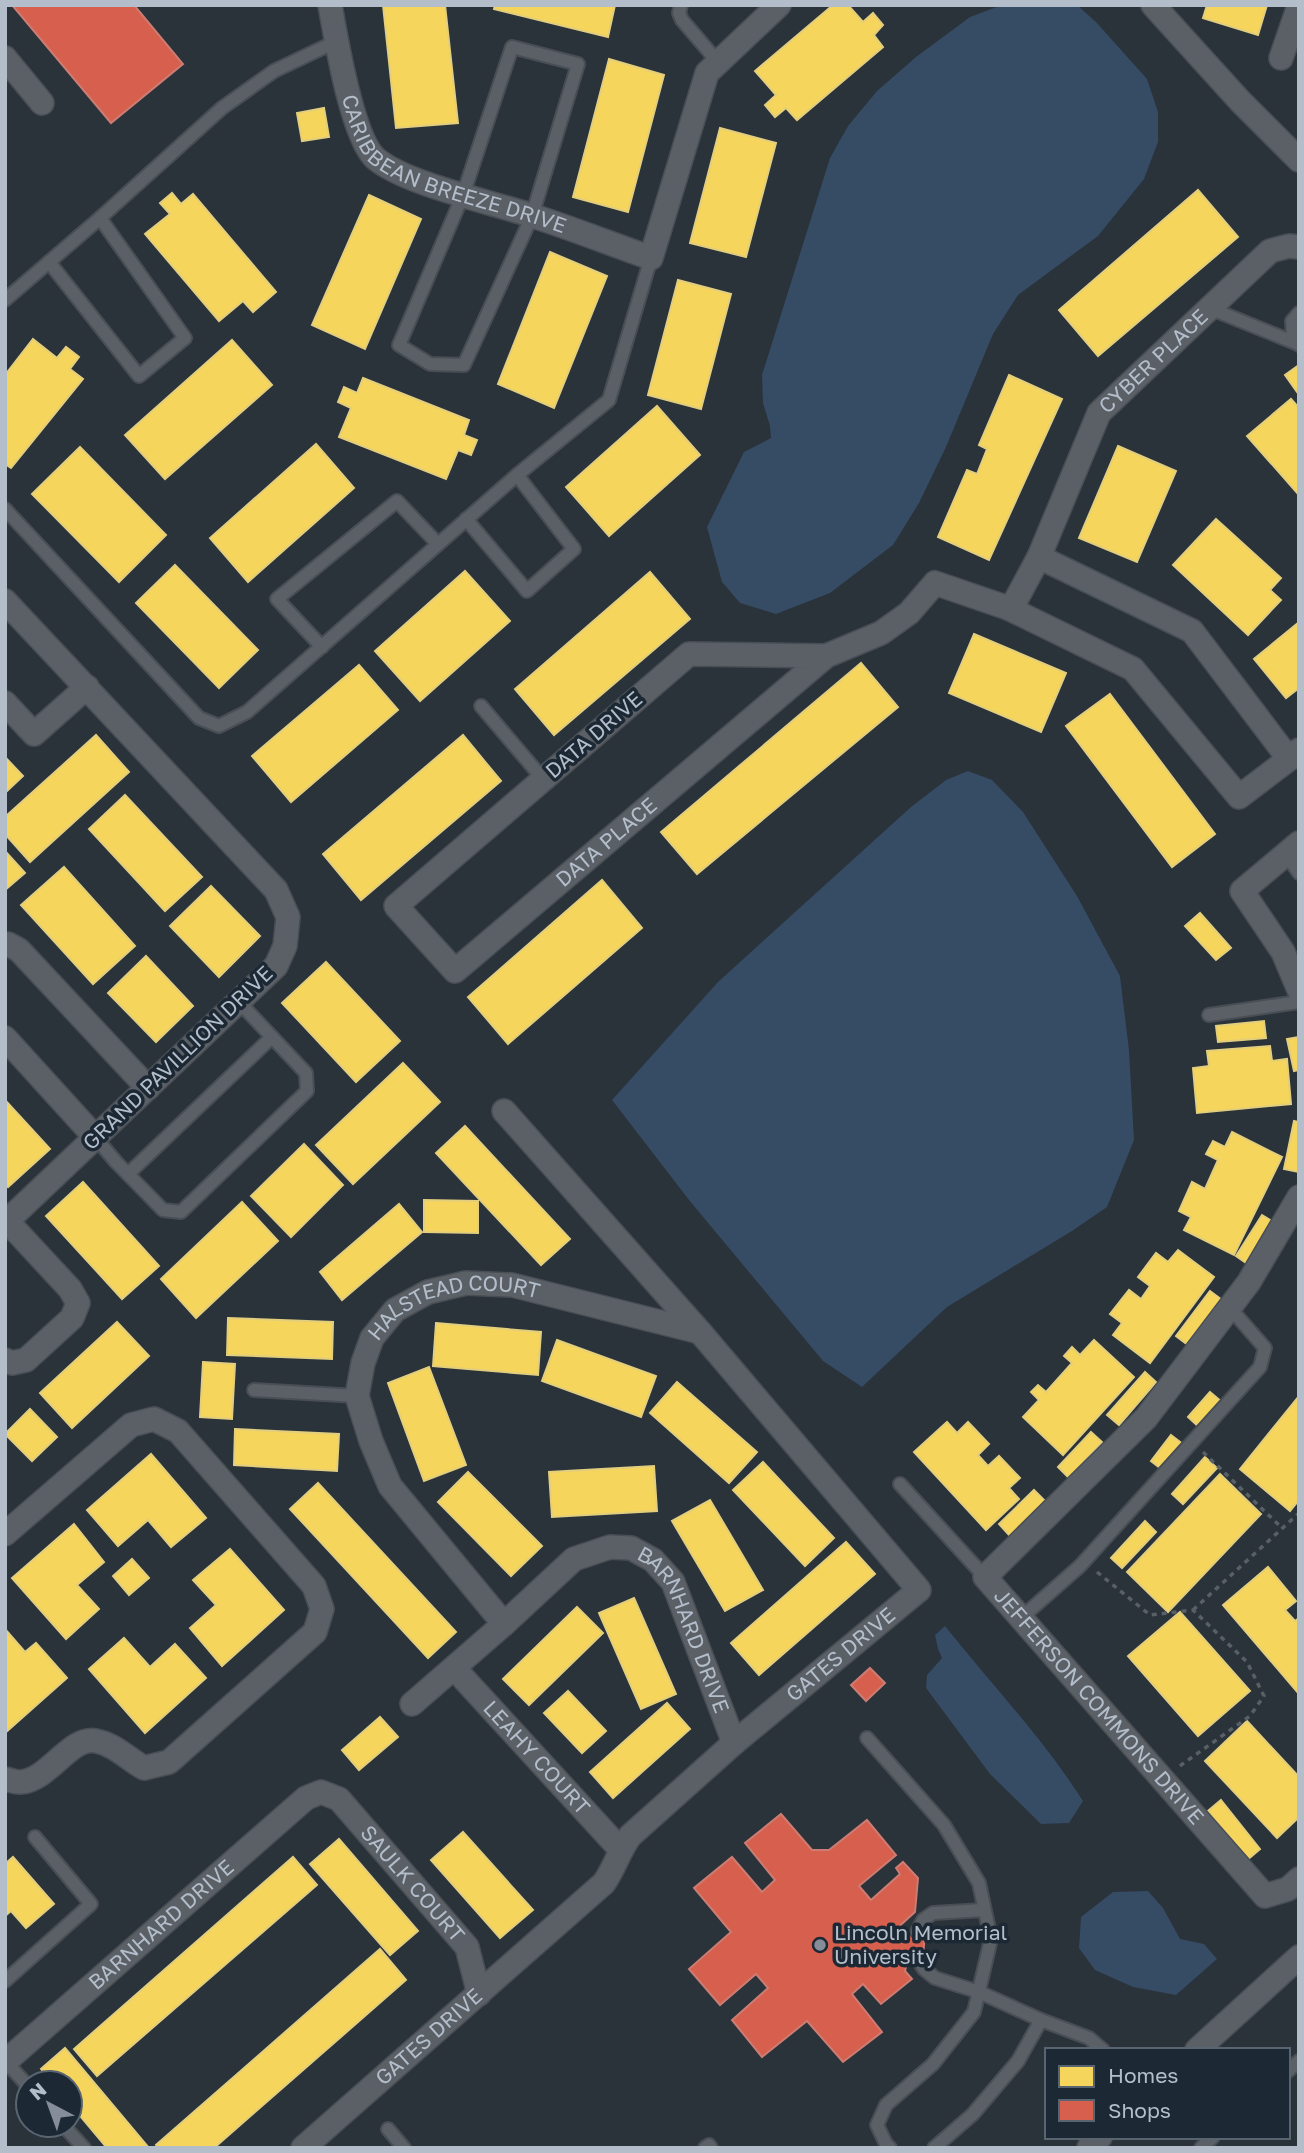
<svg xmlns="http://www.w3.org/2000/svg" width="1304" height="2153" viewBox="0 0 1304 2153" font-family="'Golos Text',sans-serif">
<rect width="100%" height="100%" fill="#2a323a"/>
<g fill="#364b64">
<path d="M 1002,5 L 1077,5 L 1096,22 L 1147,79 L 1158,112 L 1158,142 L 1144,179 L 1098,236 L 1018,295 L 993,334 L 946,447 L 919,503 L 893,545 L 830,593 L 776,614 L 740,603 L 722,582 L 707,527 L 744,452 L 771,438 L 770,426 L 763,403 L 762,375 L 830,158 L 848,126 L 877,91 L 916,57 L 970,17 Z"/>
<path d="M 968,771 L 992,780 L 1023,812 L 1077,896 L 1120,976 L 1129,1050 L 1134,1140 L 1107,1207 L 1072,1231 L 947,1307 L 862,1387 L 823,1361 L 689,1200 L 612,1100 L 718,982 L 911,807 L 946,780 Z"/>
<path d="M 945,1626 C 991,1684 1043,1738 1083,1801 L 1069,1823 L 1041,1824 L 990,1774 L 926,1688 L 927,1675 L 942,1658 L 938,1649 L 935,1635 Z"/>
<path d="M 1148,1891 L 1163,1908 L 1180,1939 L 1204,1944 L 1217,1959 L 1176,1995 L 1133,1987 L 1095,1970 L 1079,1948 L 1081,1917 L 1113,1892 Z"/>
</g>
<g fill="#f6d55c" stroke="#e2ce7d" stroke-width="2">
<path d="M 383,5 L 445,5 L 458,123 L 396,128 Z"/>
<path d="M 495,5 L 615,5 L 608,37 L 494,9 Z"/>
<path d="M 833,5 L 848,5 L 863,22 L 873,13 L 883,25 L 874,35 L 883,47 L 797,120 L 786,108 L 775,117 L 765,105 L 776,95 L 755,71 Z"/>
<path d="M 1207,5 L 1267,5 L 1258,35 L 1203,18 Z"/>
<path d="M 609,59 L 664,75 L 628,212 L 573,197 Z"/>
<path d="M 324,108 L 329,137 L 302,141 L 297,113 Z"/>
<path d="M 720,128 L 776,143 L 746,257 L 690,243 Z"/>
<path d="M 1198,190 L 1238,237 L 1098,356 L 1059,310 Z"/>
<path d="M 172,193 L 181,204 L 193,194 L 276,292 L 253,312 L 243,301 L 219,321 L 145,234 L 170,214 L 160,203 Z"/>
<path d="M 369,195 L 421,219 L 365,349 L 312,325 Z"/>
<path d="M 550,252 L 607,276 L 554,408 L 498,384 Z"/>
<path d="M 678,280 L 731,294 L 701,409 L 648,395 Z"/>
<path d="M 33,339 L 57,358 L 66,347 L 79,357 L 70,369 L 83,379 L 11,468 L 5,464 L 5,375 Z"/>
<path d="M 232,340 L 272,385 L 165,479 L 125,435 Z"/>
<path d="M 1299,365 L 1299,391 L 1297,392 L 1285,375 Z"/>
<path d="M 1009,375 L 1062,399 L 989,560 L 938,537 L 967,470 L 977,474 L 987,449 L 979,445 Z"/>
<path d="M 363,378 L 469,420 L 464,435 L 477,440 L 471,455 L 458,450 L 446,479 L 339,437 L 351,408 L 338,402 L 344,387 L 357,393 Z"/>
<path d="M 1291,399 L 1299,408 L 1299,495 L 1247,436 Z"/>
<path d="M 657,406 L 700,455 L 609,536 L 566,487 Z"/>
<path d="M 316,444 L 354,488 L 248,582 L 210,538 Z"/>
<path d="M 1118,446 L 1176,471 L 1137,562 L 1079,538 Z"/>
<path d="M 80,447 L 166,535 L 119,582 L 32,494 Z"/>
<path d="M 1216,519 L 1281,578 L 1270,590 L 1281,600 L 1248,635 L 1173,565 Z"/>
<path d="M 175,565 L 258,650 L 219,688 L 136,603 Z"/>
<path d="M 465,571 L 510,621 L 420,701 L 375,651 Z"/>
<path d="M 650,572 L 690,619 L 554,735 L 515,689 Z"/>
<path d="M 1299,622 L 1299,688 L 1286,698 L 1254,659 Z"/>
<path d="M 974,634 L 1066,673 L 1041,732 L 949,693 Z"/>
<path d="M 861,663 L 898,707 L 697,874 L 661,832 Z"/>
<path d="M 359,665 L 398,710 L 291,802 L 252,756 Z"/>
<path d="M 1110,694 L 1215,834 L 1172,867 L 1066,726 Z"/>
<path d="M 96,735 L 129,772 L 30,862 L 5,834 L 5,817 Z"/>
<path d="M 463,735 L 501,781 L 361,900 L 323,854 Z"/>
<path d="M 5,757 L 23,776 L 5,793 Z"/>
<path d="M 125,795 L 202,877 L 165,911 L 89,829 Z"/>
<path d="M 5,851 L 25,873 L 5,890 Z"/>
<path d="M 64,867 L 135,946 L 93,984 L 21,905 Z"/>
<path d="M 602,880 L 642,928 L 508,1044 L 468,997 Z"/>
<path d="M 211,886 L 260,936 L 219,977 L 170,926 Z"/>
<path d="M 1200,913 L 1231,948 L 1216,960 L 1185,926 Z"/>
<path d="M 146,956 L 193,1006 L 156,1042 L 108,993 Z"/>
<path d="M 326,962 L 400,1041 L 356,1082 L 282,1003 Z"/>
<path d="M 1264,1021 L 1266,1038 L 1218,1042 L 1216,1026 Z"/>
<path d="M 1299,1037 L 1299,1070 L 1294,1071 L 1287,1039 Z"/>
<path d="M 1270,1046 L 1272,1061 L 1287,1059 L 1291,1104 L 1197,1113 L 1193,1068 L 1209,1066 L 1207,1051 Z"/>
<path d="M 403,1063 L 440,1102 L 353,1184 L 316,1145 Z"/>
<path d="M 5,1100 L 50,1149 L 8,1187 L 5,1184 Z"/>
<path d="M 1294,1121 L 1299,1122 L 1299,1172 L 1284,1169 Z"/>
<path d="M 465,1126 L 570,1239 L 541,1265 L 436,1153 Z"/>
<path d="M 1232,1132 L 1282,1157 L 1234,1255 L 1184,1230 L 1191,1217 L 1179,1211 L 1192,1182 L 1205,1189 L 1218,1160 L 1206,1154 L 1213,1141 L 1225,1147 Z"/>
<path d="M 304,1144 L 343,1185 L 291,1237 L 251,1196 Z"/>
<path d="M 83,1182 L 159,1266 L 122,1299 L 46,1216 Z"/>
<path d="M 424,1200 L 478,1201 L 478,1233 L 424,1232 Z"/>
<path d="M 242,1202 L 278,1241 L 196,1318 L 161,1279 Z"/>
<path d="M 399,1204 L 422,1232 L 342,1300 L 320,1272 Z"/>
<path d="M 1262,1215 L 1275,1223 L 1249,1265 L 1236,1256 Z"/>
<path d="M 1178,1250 L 1214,1277 L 1150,1363 L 1113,1335 L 1122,1323 L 1110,1314 L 1129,1290 L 1141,1299 L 1150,1286 L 1138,1277 L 1156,1253 L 1168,1262 Z"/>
<path d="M 1210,1291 L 1222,1300 L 1188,1345 L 1176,1336 Z"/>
<path d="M 228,1318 L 333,1322 L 332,1359 L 227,1355 Z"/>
<path d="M 117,1322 L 149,1356 L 72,1428 L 40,1393 Z"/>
<path d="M 436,1323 L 541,1332 L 538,1375 L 433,1366 Z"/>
<path d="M 557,1340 L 656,1376 L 641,1417 L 542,1381 Z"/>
<path d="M 1094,1340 L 1134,1377 L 1063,1455 L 1023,1417 L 1039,1400 L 1031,1392 L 1038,1385 L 1046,1392 L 1072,1363 L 1064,1356 L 1072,1347 L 1080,1355 Z"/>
<path d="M 203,1362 L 235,1364 L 232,1419 L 200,1417 Z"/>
<path d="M 429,1367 L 466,1465 L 424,1481 L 388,1383 Z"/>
<path d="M 1145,1372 L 1156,1382 L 1119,1425 L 1107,1415 Z"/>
<path d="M 677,1382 L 757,1452 L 729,1483 L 650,1413 Z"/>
<path d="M 1210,1392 L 1222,1402 L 1200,1428 L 1188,1417 Z"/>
<path d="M 1299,1396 L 1299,1500 L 1290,1511 L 1240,1469 Z"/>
<path d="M 30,1409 L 57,1437 L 32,1461 L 5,1434 Z"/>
<path d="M 947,1422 L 957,1433 L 968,1422 L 989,1444 L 978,1455 L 988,1466 L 999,1456 L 1020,1478 L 1009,1488 L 1019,1499 L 986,1530 L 914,1452 Z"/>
<path d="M 235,1429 L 339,1434 L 337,1471 L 234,1465 Z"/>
<path d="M 1091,1432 L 1102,1442 L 1069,1478 L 1058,1467 Z"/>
<path d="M 1171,1435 L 1184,1445 L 1164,1471 L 1151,1461 Z"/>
<path d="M 151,1454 L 206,1518 L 171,1547 L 148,1520 L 118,1546 L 87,1510 Z"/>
<path d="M 1205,1457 L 1217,1468 L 1183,1504 L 1172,1494 Z"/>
<path d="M 763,1462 L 834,1538 L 805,1566 L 733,1490 Z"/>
<path d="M 654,1466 L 657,1511 L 552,1517 L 549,1472 Z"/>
<path d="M 468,1472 L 542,1546 L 511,1576 L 438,1502 Z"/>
<path d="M 1220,1474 L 1261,1514 L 1168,1612 L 1127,1572 Z"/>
<path d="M 318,1483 L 456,1632 L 428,1658 L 290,1509 Z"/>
<path d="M 1034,1490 L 1045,1501 L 1010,1536 L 999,1524 Z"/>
<path d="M 710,1500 L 763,1590 L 725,1611 L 672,1521 Z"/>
<path d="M 1145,1521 L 1156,1532 L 1122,1568 L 1111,1558 Z"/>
<path d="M 74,1524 L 104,1562 L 77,1585 L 99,1609 L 66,1639 L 12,1578 Z"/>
<path d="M 846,1542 L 875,1574 L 759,1675 L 731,1643 Z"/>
<path d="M 230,1549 L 284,1610 L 222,1666 L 190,1628 L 216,1605 L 193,1580 Z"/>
<path d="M 132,1559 L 149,1578 L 129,1595 L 113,1576 Z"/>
<path d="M 1268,1567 L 1296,1601 L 1285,1610 L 1295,1621 L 1299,1618 L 1299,1694 L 1223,1605 Z"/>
<path d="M 634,1598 L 676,1694 L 641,1709 L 599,1613 Z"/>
<path d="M 577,1607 L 603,1633 L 529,1705 L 503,1679 Z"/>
<path d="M 1180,1612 L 1250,1691 L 1198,1736 L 1128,1656 Z"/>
<path d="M 5,1629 L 25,1652 L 36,1643 L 67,1678 L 5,1733 Z"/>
<path d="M 124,1638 L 150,1667 L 175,1644 L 206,1678 L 145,1733 L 89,1669 Z"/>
<path d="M 568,1691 L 606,1731 L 582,1753 L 544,1713 Z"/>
<path d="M 667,1703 L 690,1729 L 613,1798 L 590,1772 Z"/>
<path d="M 380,1717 L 398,1737 L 359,1770 L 342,1750 Z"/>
<path d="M 1247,1721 L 1299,1777 L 1299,1817 L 1277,1838 L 1205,1761 Z"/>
<path d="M 1221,1800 L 1260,1849 L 1247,1860 L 1208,1811 Z"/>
<path d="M 463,1832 L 533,1910 L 500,1938 L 431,1860 Z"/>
<path d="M 339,1839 L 418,1931 L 390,1955 L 310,1864 Z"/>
<path d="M 13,1857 L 54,1904 L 26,1928 L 11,1911 L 5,1916 L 5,1864 Z"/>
<path d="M 293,1857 L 317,1885 L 97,2076 L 74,2049 Z"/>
<path d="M 380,1949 L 406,1980 L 214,2148 L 158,2148 L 156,2145 Z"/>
<path d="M 65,2048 L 149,2148 L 107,2148 L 70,2104 L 70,2083 L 52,2083 L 41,2069 Z"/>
</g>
<g fill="#d6604d" stroke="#cc7c73" stroke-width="2">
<path d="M 12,5 L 134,5 L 183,64 L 111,123 Z"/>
<path d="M 870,1668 L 885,1683 L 866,1701 L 851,1685 Z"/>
<path d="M 781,1814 L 812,1850 L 829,1850 L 867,1820 L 896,1855 L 859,1886 L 871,1900 L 900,1874 L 896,1868 L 903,1862 L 918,1878 L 915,1912 L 894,1931 L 925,1933 L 923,1957 L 908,1958 L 905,1971 L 912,1979 L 881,2004 L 863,1984 L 852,1994 L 882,2032 L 843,2062 L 807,2021 L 762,2057 L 732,2020 L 768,1988 L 756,1974 L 720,2005 L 689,1969 L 731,1932 L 694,1888 L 732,1857 L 762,1892 L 775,1880 L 745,1843 Z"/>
</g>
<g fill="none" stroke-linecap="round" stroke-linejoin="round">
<g stroke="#494e54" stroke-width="16">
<g id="service">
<path d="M 681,5 L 679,13 L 682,20 L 718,62"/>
<path d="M 512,47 L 578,64 L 532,216 L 464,365 L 430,364 L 399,345 L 463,195 Z"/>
<path d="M 49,262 L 139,376 L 185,338 L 100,218"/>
<path d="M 5,300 L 100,218 L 222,108 L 274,71 L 337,41"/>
<path d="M 1209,308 L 1298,344"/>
<path d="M 1299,313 L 1292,321 L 1293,334 L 1299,345"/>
<path d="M 5,509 L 199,718 L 219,726 L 247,712 L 517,475 L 609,400 L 651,258"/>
<path d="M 466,519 L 527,591 L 574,549 L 517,475"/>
<path d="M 322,647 L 277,599 L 397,501 L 438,544"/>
<path d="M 481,706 L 543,779"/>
<path d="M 1286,854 L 1299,873"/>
<path d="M 1209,1015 L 1299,1002"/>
<path d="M 95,1137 L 116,1162 L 163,1210 L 181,1212 L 307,1091 L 306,1073 L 239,1002"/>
<path d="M 128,1174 L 272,1037"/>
<path d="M 254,1390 L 357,1396"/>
<path d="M 900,1484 L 985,1577"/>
<path d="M 1021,1618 L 1080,1566 L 1260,1367 L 1265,1348 L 1230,1308"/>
<path d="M 867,1738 L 944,1825 L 979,1883 L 991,1939 L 974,2012 L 933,2064 L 886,2105 L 877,2125 L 886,2144 L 890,2148"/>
<path d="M 917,1932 L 923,1920 L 933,1913 L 984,1910"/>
<path d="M 916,1957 L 924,1969 L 935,1978 L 979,1992 L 1041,2020"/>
<path d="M 5,1981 L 91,1904 L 35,1837"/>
<path d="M 6,2062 L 28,2086"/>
<path d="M 1288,2071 L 1299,2061"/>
<path d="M 63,2125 L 84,2148"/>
<path d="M 388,2129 L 404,2148"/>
<path d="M 705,2148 L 709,2145 L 711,2148"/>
<path d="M 934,2148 L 973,2114 L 1018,2061 L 1041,2020 L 1089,2038 L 1103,2050"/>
<path d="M 1201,2148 L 1213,2137"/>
</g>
</g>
<g stroke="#494e54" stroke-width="26">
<g id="minor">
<path id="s1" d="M 330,5 C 336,39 352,136 375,158 C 405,184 491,202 530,215 C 571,228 611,244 651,258 L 707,73 L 779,5"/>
<path d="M 1153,5 L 1240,101 L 1299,160"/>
<path d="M 5,58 L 42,103"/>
<path d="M 1281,58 L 1299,6"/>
<path id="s2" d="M 1039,557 L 1099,413 L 1270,251 L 1289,246 L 1299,247"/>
<path d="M 5,601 L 276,890 L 288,917 L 285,946 L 276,966 L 5,1223"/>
<path d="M 1008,608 L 1133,669 L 1239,797 L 1289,759"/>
<path id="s3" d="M 826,656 L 689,654 L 396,906 L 455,971 L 826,656 L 881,633 L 909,613 L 935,583 L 1011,609 L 1039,557 L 1192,631 L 1289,759 L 1299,750"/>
<path d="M 5,703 L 34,734 L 87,687"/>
<path d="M 1299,843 L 1242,891 L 1283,952 L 1299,990"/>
<path d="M 5,945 L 8,944 L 19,950 L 148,1088"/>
<path d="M 5,1038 L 95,1137"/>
<path id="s4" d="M 1299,1197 L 1249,1282 L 1146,1418 L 985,1577 L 1265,1896 L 1288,1889 L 1299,1879"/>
<path d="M 5,1360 L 12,1363 L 26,1360 L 72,1318 L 78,1303 L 70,1289 L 7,1221"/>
<path d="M 5,1534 L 131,1425 L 154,1419 L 178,1431 L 314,1586 L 322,1609 L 315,1632 L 169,1762 L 144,1768 C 128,1759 114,1744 96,1741 C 71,1735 49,1780 21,1782 C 17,1783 10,1780 5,1779"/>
<path id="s5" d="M 504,1624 L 390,1486 L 371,1441 L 357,1396 L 363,1363 L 372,1338 L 395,1310 L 428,1292 L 466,1283 L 512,1285 L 700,1332"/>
<path id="s6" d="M 454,1668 L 620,1849"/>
<path id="s7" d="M 412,1704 L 504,1624 L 574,1559 L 610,1547 L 631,1548 L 653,1560 L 673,1582 L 734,1743"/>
<path d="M 1197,2050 L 1299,1957"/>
<path id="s8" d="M 5,2062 L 306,1798 L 321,1792 L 339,1799 L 467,1947 L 479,1994"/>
<path id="s9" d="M 303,2148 L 604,1883 C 615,1867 619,1851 630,1836 L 734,1743 L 919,1590 L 700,1332 L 504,1111"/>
<path d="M 1089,2148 L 1100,2137"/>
</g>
</g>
<g stroke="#585f65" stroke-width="3.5" stroke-dasharray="5 5" stroke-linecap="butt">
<path d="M 1203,1452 L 1282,1528"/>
<path d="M 1097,1572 L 1150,1615 L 1193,1610 L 1247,1662 L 1264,1696 L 1250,1716 L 1177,1768"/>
<path d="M 1193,1610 L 1298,1514"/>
</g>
<use href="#service" stroke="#5b6067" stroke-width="12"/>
<use href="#minor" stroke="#5b6067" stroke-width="23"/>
</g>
<circle fill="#848d98" stroke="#1d2835" stroke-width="2.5" cx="820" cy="1945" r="7"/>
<g text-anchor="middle" stroke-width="7" stroke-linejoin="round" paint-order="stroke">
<g font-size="21" fill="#b4becb" stroke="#1d2835">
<text dy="7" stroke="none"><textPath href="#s1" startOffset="228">CARIBBEAN BREEZE DRIVE</textPath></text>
<text dy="7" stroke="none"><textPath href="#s2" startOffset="231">CYBER PLACE</textPath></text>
<text transform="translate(594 735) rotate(-41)" y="7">DATA DRIVE</text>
<text dy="7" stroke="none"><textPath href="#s3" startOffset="810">DATA PLACE</textPath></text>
<text transform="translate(178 1058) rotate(-44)" y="7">GRAND PAVILLION DRIVE</text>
<text dy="7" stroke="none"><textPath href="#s5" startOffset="429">HALSTEAD COURT</textPath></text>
<text dy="7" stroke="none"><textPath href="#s7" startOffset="378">BARNHARD DRIVE</textPath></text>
<text dy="7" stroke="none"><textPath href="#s9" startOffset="733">GATES DRIVE</textPath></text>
<text dy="7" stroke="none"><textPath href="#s4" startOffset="668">JEFFERSON COMMONS DRIVE</textPath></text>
<text dy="7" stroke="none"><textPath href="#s6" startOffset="122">LEAHY COURT</textPath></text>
<text dy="7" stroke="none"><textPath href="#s8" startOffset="548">SAULK COURT</textPath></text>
<text dy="7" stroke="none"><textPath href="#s8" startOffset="208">BARNHARD DRIVE</textPath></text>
<text dy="7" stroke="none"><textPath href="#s9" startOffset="168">GATES DRIVE</textPath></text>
</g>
<g font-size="21" fill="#b4becb" stroke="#1d2835" text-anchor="start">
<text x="834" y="1940">Lincoln Memorial<tspan x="834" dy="24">University</tspan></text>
</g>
</g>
<rect width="1304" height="2153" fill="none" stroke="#b4becb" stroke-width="14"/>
<rect x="1045" y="2048" width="245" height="91" fill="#1d2835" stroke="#596471" stroke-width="2"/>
<rect x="1059" y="2066" width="35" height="21" fill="#f6d55c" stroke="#596471" stroke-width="2"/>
<text x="1108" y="2083" font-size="21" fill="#b4becb">Homes</text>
<rect x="1059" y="2100" width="35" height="21" fill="#d6604d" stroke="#596471" stroke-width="2"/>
<text x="1108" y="2118" font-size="21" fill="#b4becb">Shops</text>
<g transform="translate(49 2104) rotate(319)"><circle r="33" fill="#1d2835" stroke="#596471" stroke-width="2"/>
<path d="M0-5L12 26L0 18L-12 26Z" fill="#848d98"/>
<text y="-10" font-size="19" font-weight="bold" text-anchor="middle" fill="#b4becb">N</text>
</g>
</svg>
